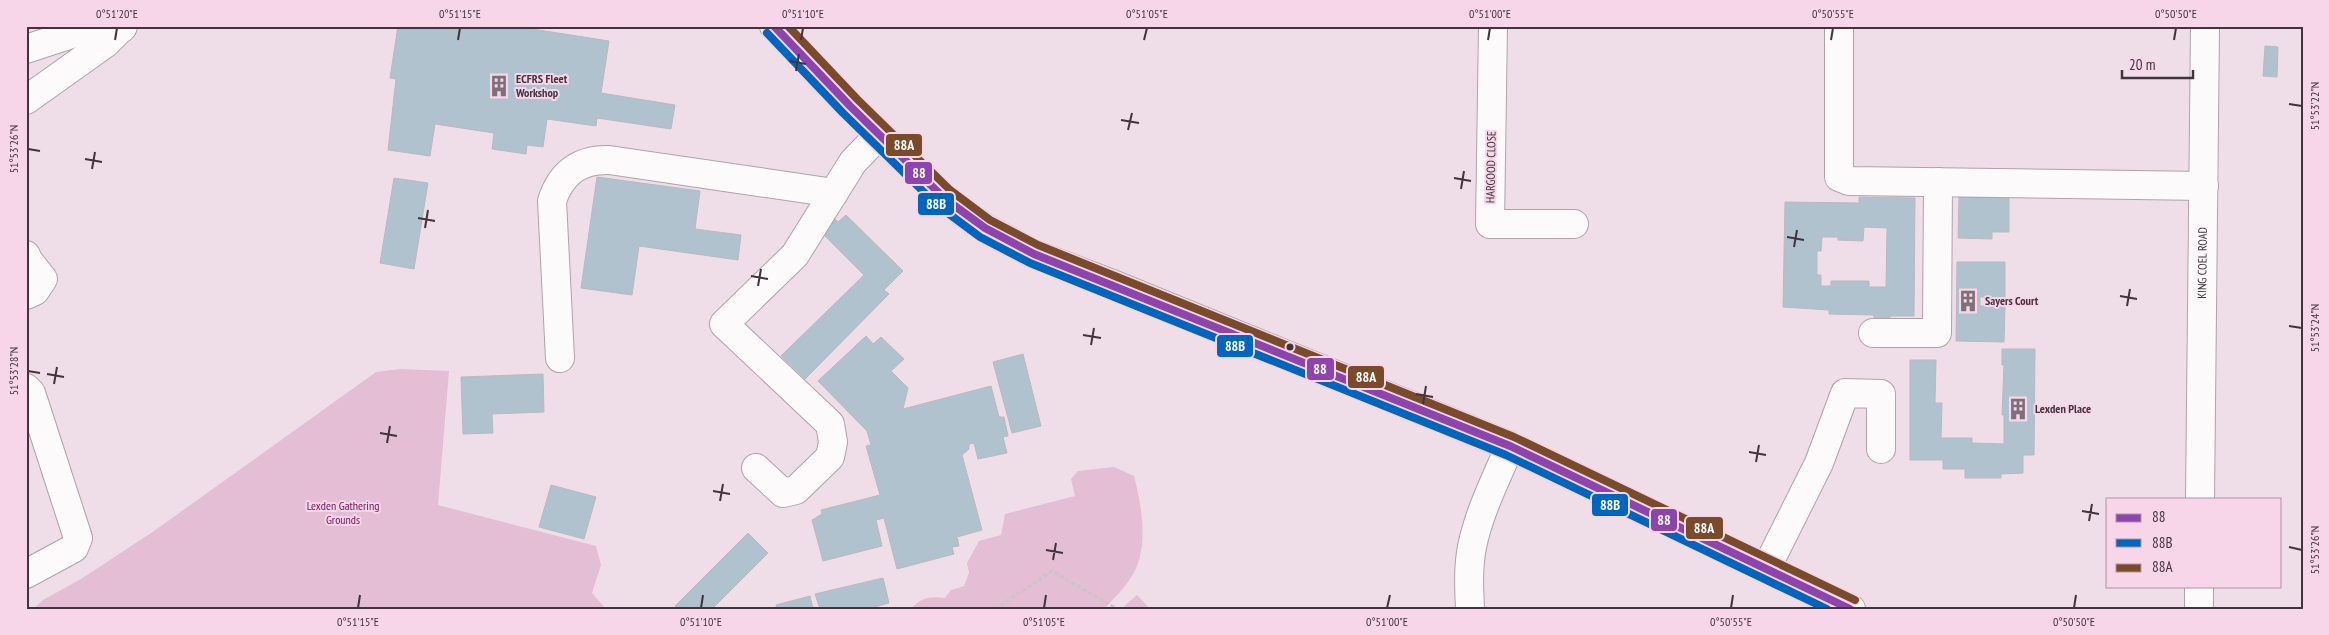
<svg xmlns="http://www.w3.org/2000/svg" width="2329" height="635" viewBox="0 0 2329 635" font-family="'PT Sans Narrow',sans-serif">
<rect width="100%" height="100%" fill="#efdee8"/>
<g fill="#e3bed4">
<path d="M 400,369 L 449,371 L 438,505 L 596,546 L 601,565 L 592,593 L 606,609 L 33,609 L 43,600 L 81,579 L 154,531 L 376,372 Z"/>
<path d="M 1114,467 L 1134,476 C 1142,507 1150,551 1130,579 C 1123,590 1113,599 1104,609 L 911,609 C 921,597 931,596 945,598 L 951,590 L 964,586 L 969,573 L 967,563 L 979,541 L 1001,535 L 1005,514 L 1075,496 L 1071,479 L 1078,471 Z"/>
<path d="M 1137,595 L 1150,609 L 1121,609 Z"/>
</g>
<g fill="#afc2cd" stroke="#bab9bf" fill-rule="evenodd">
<path d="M 398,26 L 513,26 L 609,41 L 601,93 L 675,105 L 671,129 L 597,118 L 596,126 L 547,119 L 543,147 L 527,145 L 526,154 L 492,149 L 494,133 L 435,124 L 430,156 L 388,150 L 396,79 L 390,78 Z"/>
<path d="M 2265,46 L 2278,47 L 2277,77 L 2263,76 Z"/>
<path d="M 597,177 L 700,191 L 695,229 L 741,235 L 738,260 L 639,246 L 632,295 L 581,288 Z"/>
<path d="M 394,178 L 428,183 L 414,269 L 380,263 Z"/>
<path d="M 1959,196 L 2009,196 L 2009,232 L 1992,232 L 1992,239 L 1958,238 Z"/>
<path d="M 1859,197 L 1915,198 L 1914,316 L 1890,316 L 1890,320 L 1874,320 L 1874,315 L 1829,314 L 1829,310 L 1783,307 L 1785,202 L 1859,203 ZM 1864,227 L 1887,228 L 1886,287 L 1869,287 L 1869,281 L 1831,281 L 1831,286 L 1821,286 L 1821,275 L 1817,275 L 1817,251 L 1821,251 L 1822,237 L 1838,237 L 1838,240 L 1863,241 Z"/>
<path d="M 846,215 L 903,271 L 884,290 L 889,294 L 805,379 L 781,356 L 864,275 L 821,232 L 835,219 L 838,222 Z"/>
<path d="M 1957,262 L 2005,262 L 2005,297 L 1980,297 L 1980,306 L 2005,306 L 2004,342 L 1956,341 Z"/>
<path d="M 866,336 L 873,344 L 881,337 L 904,359 L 891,371 L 908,388 L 903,409 L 991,386 L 999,417 L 1004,417 L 1008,436 L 1003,437 L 1007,453 L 978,459 L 974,443 L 969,444 L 969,449 L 962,455 L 982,530 L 957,537 L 959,546 L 952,547 L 954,554 L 897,569 L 884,518 L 876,520 L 882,546 L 823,561 L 812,520 L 822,514 L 821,510 L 880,495 L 866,446 L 871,445 L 867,431 L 818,381 Z"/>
<path d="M 2002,349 L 2035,349 L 2034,455 L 2023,455 L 2023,473 L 2001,474 L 2001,478 L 1965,478 L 1965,469 L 1943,469 L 1943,460 L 1910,460 L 1910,360 L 1936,360 L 1935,403 L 1942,403 L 1941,438 L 1972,438 L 1972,443 L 2004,444 L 2004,415 L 2002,415 L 2004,365 L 2002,365 Z"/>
<path d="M 1023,354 L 1041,426 L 1012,433 L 993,362 Z"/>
<path d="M 543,374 L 544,412 L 492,414 L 493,433 L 463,434 L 461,377 Z"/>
<path d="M 551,485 L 596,497 L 584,539 L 539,527 Z"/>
<path d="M 748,533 L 768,553 L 712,609 L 679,609 L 675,606 Z"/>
<path d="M 883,578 L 889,603 L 867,609 L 820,609 L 815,594 Z"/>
<path d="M 810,596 L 813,609 L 777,609 L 776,605 Z"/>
</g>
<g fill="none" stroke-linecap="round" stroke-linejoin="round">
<g stroke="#afa2a9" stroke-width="30">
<g id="minor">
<path d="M 774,26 L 850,106 L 944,198 L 985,228 L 1034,254 L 1115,285 L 1510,446 L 1851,609"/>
<path d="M 1493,26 L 1490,224 L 1574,224"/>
<path d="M 1839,26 L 1839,177 L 1849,181 L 2204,186"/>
<path d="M 26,49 L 78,32 L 122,28"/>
<path d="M 26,100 L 106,43 L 123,26"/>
<path d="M 26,255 L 28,260 L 43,279 L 35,291 L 26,295"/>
<path d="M 1873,333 L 1937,333 L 1938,182"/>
<path d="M 560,358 L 552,201 C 561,173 580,159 609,160 L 834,193"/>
<path d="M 26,388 L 31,393 L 78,538 L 74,548 L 26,574"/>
<path d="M 756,468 L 783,493 L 796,490 L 830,457 L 833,442 L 830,424 L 724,324 L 795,255 L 853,162 L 879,135"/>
<path id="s1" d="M 2200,499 L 2205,26"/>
<path d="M 1767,567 L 1819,463 L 1845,393 L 1881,394 L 1881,449"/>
<path d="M 1470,609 C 1469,588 1468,567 1472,547 C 1479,512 1496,479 1510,446"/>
<path d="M 2199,609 L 2199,586"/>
</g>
</g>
<path stroke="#cbc5c8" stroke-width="3" stroke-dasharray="4 2.5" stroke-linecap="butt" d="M 995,609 L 1052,571 L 1117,609"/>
<use href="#minor" stroke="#fdfafc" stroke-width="28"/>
<g stroke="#f7d6e9" stroke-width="11">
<path id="bus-1" d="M 774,26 L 850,106 L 944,198 L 985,228 L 1034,254 L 1510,446 L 1850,609"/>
</g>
<g stroke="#f7d6e9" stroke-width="11">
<path id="bus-2" d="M 767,33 L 843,113 L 937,205 L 980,237 L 1030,263 L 1506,455 L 1827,609"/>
</g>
<g stroke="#f7d6e9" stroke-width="11">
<path id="bus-3" d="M 788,26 L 857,99 L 950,190 L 990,220 L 1038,245 L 1514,437 L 1855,600"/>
</g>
<use href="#bus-1" stroke="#8e44ad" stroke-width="8"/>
<use href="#bus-2" stroke="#0065bd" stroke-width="8"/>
<use href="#bus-3" stroke="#7a4b2a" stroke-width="8"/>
</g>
<path fill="none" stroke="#41343c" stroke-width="2" d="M 115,40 L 117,28M 458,40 L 460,28M 801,40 L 803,28M 1144,40 L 1147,28M 1488,40 L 1490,28M 1831,40 L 1833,28M 2174,40 L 2176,28M 789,61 L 806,64M 796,71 L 799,54M 2289,104 L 2302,106M 1121,120 L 1139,123M 1128,130 L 1132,113M 28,149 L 40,151M 85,159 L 102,162M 92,169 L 95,152M 1454,178 L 1471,181M 1461,189 L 1464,171M 418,218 L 435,221M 425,228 L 428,210M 1787,237 L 1804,240M 1794,247 L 1797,230M 751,276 L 768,279M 758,286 L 761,269M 2120,296 L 2137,299M 2127,306 L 2130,289M 2289,326 L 2302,328M 1083,335 L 1101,338M 1091,345 L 1094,328M 28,371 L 40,373M 47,374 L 64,377M 54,384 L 57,367M 1416,394 L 1433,397M 1423,404 L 1426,386M 380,433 L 397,436M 387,443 L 390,426M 1749,452 L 1766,455M 1756,462 L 1759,445M 713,491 L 730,494M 720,501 L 723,484M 2082,511 L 2099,514M 2089,521 L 2092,504M 2289,547 L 2302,550M 1046,550 L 1063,553M 1053,560 L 1056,543M 358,608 L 360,595M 701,608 L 703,595M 1044,608 L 1046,595M 1387,608 L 1390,595M 1731,608 L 1733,595M 2074,608 L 2076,595"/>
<defs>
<g id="building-bare" transform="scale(1.725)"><path d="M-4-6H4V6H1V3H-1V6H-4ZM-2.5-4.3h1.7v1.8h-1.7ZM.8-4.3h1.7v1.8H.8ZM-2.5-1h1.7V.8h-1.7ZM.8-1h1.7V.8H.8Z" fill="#7e7078" stroke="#f7d6e9" stroke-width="2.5" paint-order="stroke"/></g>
</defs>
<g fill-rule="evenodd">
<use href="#building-bare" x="499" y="86"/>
<use href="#building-bare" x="1968" y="301"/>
<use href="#building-bare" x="2018" y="409"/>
</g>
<circle fill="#41343c" stroke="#f7d6e9" stroke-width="2" cx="1290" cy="347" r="4.5"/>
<g text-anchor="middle" stroke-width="4" stroke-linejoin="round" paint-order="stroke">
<g font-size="12" font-weight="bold" fill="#41343c" stroke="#f7d6e9" text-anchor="start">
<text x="516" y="83">ECFRS Fleet<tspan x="516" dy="14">Workshop</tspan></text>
<text x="1985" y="305">Sayers Court</text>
<text x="2035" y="413">Lexden Place</text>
</g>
<g font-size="12" fill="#41343c" stroke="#f7d6e9">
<text transform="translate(1491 167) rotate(-89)" y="4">HARGOOD CLOSE</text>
<text dy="4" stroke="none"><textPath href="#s1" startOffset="236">KING COEL ROAD</textPath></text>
</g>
<g font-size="12" fill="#78105b" stroke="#f7d6e9">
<text x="343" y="510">Lexden Gathering<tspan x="343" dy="14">Grounds</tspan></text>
</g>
</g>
<g stroke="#f7d6e9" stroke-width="2">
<rect x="885" y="133" width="38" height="24" rx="5" fill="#7a4b2a"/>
<rect x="904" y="161" width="29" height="24" rx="5" fill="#8e44ad"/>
<rect x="917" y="192" width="38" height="24" rx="5" fill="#0065bd"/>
<rect x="1216" y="334" width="38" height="24" rx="5" fill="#0065bd"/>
<rect x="1306" y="357" width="29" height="24" rx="5" fill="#8e44ad"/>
<rect x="1347" y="365" width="38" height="24" rx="5" fill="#7a4b2a"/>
<rect x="1591" y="493" width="38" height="24" rx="5" fill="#0065bd"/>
<rect x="1650" y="508" width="28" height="24" rx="5" fill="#8e44ad"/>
<rect x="1685" y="516" width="39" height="24" rx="5" fill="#7a4b2a"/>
</g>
<g font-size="14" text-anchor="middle" font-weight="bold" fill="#fff">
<text x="904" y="150">88A</text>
<text x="919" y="178">88</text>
<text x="936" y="209">88B</text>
<text x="1235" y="351">88B</text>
<text x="1320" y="374">88</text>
<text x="1366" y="382">88A</text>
<text x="1610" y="510">88B</text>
<text x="1664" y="525">88</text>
<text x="1704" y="533">88A</text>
</g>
<rect width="2329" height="635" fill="none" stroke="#f7d6e9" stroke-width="55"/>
<rect x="2106" y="498" width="175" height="90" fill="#f7d6e9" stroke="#ae95a4"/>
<rect x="2116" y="514" width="25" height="8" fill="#8e44ad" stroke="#ae95a4"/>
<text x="2152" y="522" font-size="15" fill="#41343c">88</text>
<rect x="2116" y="539" width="25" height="8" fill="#0065bd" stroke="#ae95a4"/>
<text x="2152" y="548" font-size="15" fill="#41343c">88B</text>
<rect x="2116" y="564" width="25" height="8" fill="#7a4b2a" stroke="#ae95a4"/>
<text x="2152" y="572" font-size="15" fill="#41343c">88A</text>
<path d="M2122 70v8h71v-8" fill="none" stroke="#41343c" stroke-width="2.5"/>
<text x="2129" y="70" font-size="15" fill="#41343c" stroke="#f7d6e9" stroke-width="4" paint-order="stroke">20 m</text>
<rect x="28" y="28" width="2274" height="580" fill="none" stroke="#41343c" stroke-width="2"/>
<g font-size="12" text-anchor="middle" fill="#41343c">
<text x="117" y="18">0°51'20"E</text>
<text x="460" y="18">0°51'15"E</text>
<text x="803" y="18">0°51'10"E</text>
<text x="1147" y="18">0°51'05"E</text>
<text x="1490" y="18">0°51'00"E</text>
<text x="1833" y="18">0°50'55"E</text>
<text x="2176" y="18">0°50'50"E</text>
<text transform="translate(2315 106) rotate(-90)" y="4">51°53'22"N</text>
<text transform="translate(14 149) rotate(-90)" y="4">51°53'26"N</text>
<text transform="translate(2315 328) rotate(-90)" y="4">51°53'24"N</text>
<text transform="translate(14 371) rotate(-90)" y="4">51°53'28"N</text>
<text transform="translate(2315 550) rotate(-90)" y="4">51°53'26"N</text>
<text x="358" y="626">0°51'15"E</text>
<text x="701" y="626">0°51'10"E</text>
<text x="1044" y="626">0°51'05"E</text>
<text x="1387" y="626">0°51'00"E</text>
<text x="1731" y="626">0°50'55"E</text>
<text x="2074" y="626">0°50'50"E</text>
</g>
</svg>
